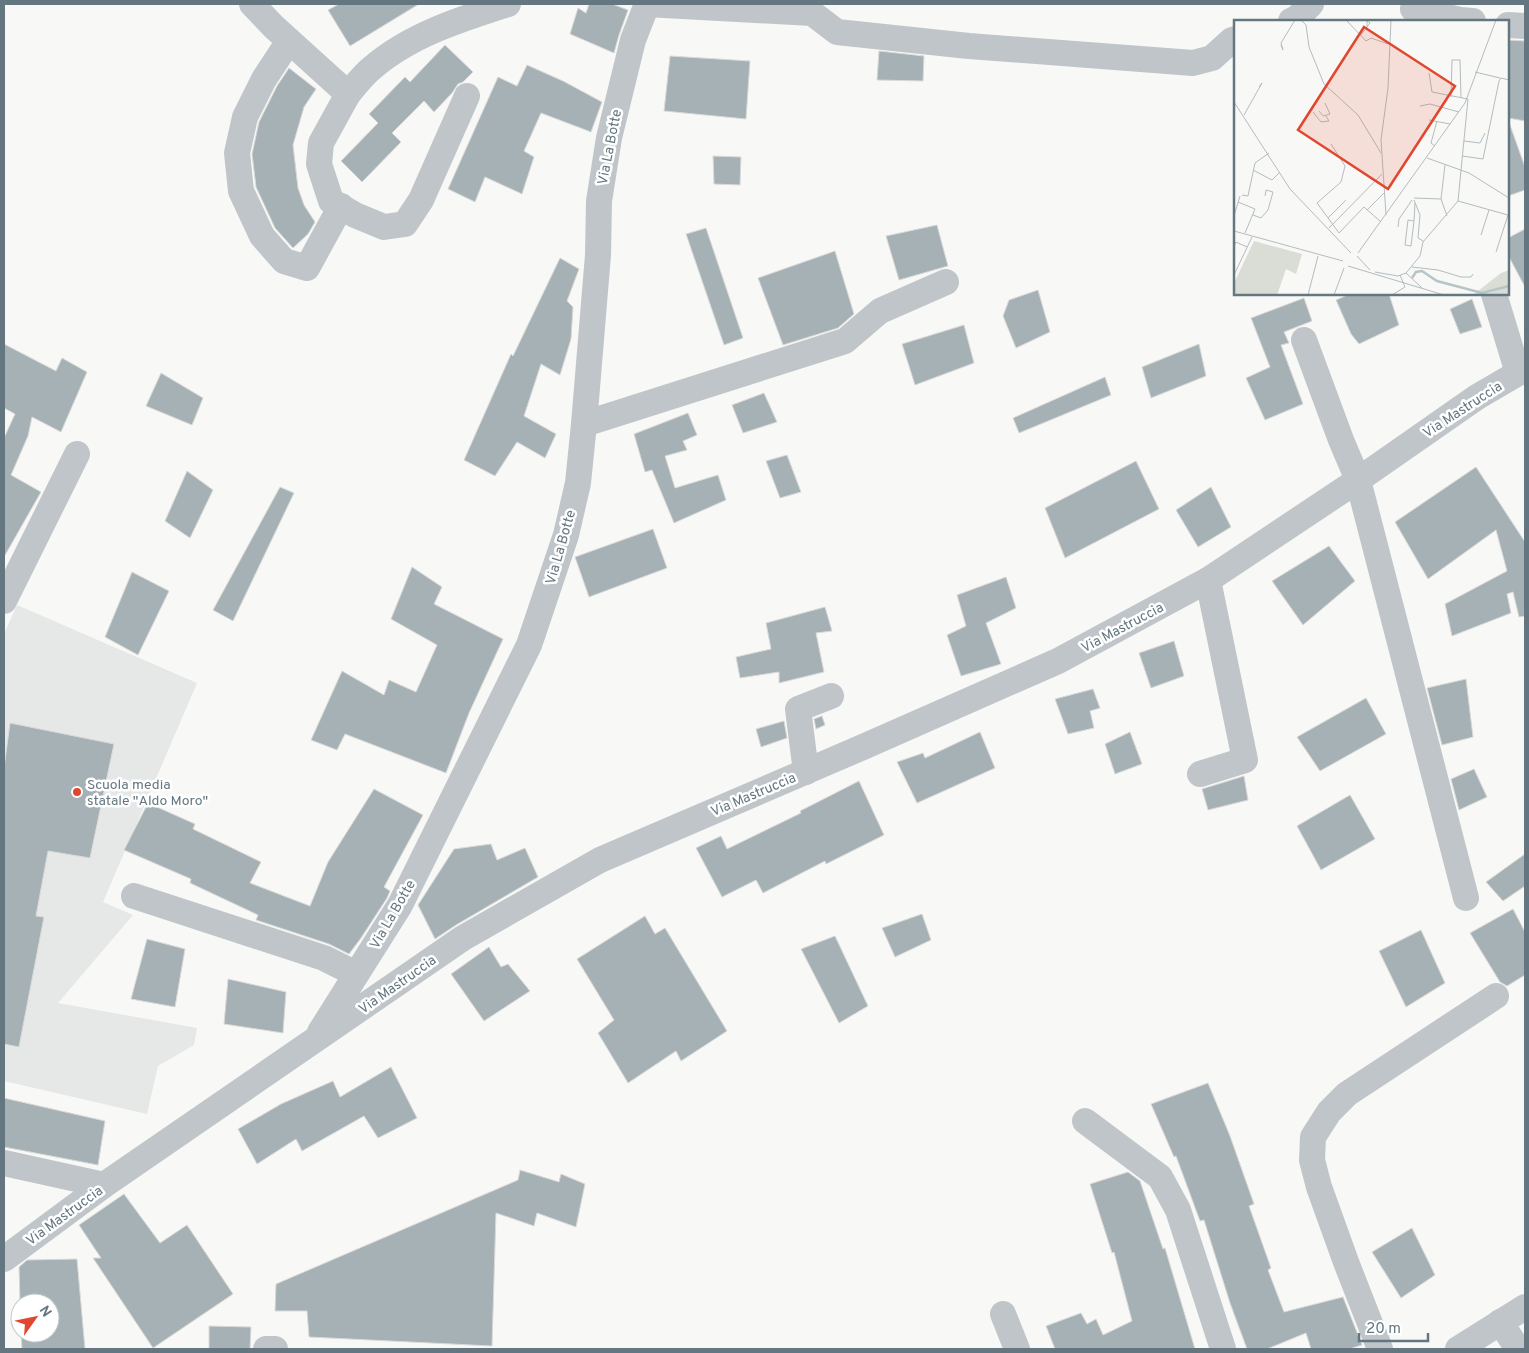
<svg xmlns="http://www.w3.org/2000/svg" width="1529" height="1353" viewBox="0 0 1529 1353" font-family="Overpass,sans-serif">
<rect width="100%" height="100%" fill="#f8f8f6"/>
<path fill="#e6e8e7" d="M 17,605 L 197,683 L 103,902 L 133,915 L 58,1003 L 197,1028 L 194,1045 L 158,1066 L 147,1114 L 4,1081 L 4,634 Z"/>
<g fill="#a6b1b5" stroke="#dadad8">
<path d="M 339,4 L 419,4 L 350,46 L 328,10 Z"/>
<path d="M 589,4 L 612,4 L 628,10 L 619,35 L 614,53 L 570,34 L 578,8 L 586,13 Z"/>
<path d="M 1508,40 L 1525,41 L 1525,121 L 1508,118 Z"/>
<path d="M 445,45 L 473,72 L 463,82 L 458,84 L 452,93 L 434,112 L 424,101 L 392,133 L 401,142 L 362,182 L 341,161 L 378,123 L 369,114 L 405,77 L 410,82 Z"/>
<path d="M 879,51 L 924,56 L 923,81 L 877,80 Z"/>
<path d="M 670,56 L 750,61 L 746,119 L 664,111 Z"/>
<path d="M 527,65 L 563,81 L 602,102 L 591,132 L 541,113 L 524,151 L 534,157 L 522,194 L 485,177 L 475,202 L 448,189 L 498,77 L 517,86 Z"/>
<path d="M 289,68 L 316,89 L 304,107 L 293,145 L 298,188 L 304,205 L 315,222 L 308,234 L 293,248 L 275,228 L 256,187 L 252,154 L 259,122 L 277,86 Z"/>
<path d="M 1510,125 L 1525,167 L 1525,190 L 1508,196 L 1508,126 Z"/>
<path d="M 713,156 L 741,157 L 740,185 L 714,184 Z"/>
<path d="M 937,225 L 948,266 L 899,280 L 886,236 Z"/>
<path d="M 706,228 L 743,338 L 724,345 L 686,234 Z"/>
<path d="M 1525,229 L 1525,287 L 1508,255 L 1508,238 Z"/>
<path d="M 835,251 L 854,314 L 838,328 L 783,345 L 758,278 Z"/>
<path d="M 560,258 L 579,269 L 567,301 L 573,307 L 571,339 L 560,375 L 541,364 L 524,416 L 556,434 L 545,458 L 517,442 L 495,476 L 464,460 L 511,354 L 513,356 Z"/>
<path d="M 1038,290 L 1050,332 L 1016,348 L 1003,316 L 1009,300 Z"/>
<path d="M 1350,294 L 1389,294 L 1399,325 L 1359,344 L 1351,334 L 1336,300 Z"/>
<path d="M 1304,298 L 1312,321 L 1284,332 L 1289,343 L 1281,345 L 1303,404 L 1265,420 L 1246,378 L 1270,367 L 1251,318 Z"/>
<path d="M 1472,299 L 1482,327 L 1460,334 L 1450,309 Z"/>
<path d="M 964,325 L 974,363 L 915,385 L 902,344 Z"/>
<path d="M 4,344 L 56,371 L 62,358 L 87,372 L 61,432 L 32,417 L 28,436 L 11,475 L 41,492 L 4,557 L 4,438 L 15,414 L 4,408 Z"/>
<path d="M 1199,344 L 1206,376 L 1151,398 L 1142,367 Z"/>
<path d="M 161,373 L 203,398 L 192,425 L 146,406 Z"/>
<path d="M 1105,377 L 1111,395 L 1019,433 L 1013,418 Z"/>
<path d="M 764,393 L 777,422 L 743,433 L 732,405 Z"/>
<path d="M 688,413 L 697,435 L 683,441 L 687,450 L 665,456 L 675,488 L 718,475 L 726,500 L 674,523 L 652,470 L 645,472 L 634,434 Z"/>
<path d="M 787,455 L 801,492 L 780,498 L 766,461 Z"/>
<path d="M 1136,461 L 1159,509 L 1065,558 L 1045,508 Z"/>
<path d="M 1476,467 L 1525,542 L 1525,616 L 1519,617 L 1513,592 L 1507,594 L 1511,613 L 1452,636 L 1445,604 L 1507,571 L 1496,530 L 1428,579 L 1395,522 Z"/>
<path d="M 187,471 L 213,490 L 190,538 L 165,521 Z"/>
<path d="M 280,487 L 294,493 L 233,621 L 213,610 Z"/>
<path d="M 1211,487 L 1231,527 L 1198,547 L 1176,510 Z"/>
<path d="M 653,529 L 667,568 L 589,597 L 575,557 Z"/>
<path d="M 1329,546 L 1355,581 L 1303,625 L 1272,581 Z"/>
<path d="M 412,567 L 442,587 L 434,604 L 503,639 L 469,713 L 446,773 L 345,734 L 337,750 L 311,740 L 342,671 L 384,695 L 389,680 L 416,692 L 437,645 L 391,619 Z"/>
<path d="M 132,572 L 169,591 L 138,655 L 105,637 Z"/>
<path d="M 1006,577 L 1016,608 L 986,623 L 1001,664 L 961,676 L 947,635 L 966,626 L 957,595 Z"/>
<path d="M 825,607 L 832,631 L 816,633 L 824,672 L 779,683 L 779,672 L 740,678 L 736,657 L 771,649 L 766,623 Z"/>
<path d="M 1174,641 L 1184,676 L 1151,688 L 1139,653 Z"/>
<path d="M 1466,679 L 1473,737 L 1442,745 L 1427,688 Z"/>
<path d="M 1093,689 L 1100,708 L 1090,711 L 1094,728 L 1068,734 L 1055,699 Z"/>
<path d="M 1366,698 L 1386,734 L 1320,771 L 1297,737 Z"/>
<path d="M 822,716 L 825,725 L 816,729 L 814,719 Z"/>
<path d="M 784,721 L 787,738 L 761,747 L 756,729 Z"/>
<path d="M 10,723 L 114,744 L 90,858 L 48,851 L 36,916 L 44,917 L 19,1047 L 4,1044 L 4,768 Z"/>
<path d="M 980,732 L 995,768 L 917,803 L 897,762 L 923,753 L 925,758 Z"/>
<path d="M 1130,732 L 1142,764 L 1115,774 L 1105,744 Z"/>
<path d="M 1474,769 L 1487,797 L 1459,810 L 1451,779 Z"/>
<path d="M 1244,776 L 1248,800 L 1208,810 L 1202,789 Z"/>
<path d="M 859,781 L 884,835 L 826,864 L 825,861 L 763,893 L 756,880 L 722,897 L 696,848 L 721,836 L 727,849 L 801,813 L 800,811 Z"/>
<path d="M 374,789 L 423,815 L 384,887 L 390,891 L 387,898 L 361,938 L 349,954 L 329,944 L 256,920 L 258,915 L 190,883 L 191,879 L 124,850 L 148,803 L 195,824 L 193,829 L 261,862 L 250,883 L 310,906 L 328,862 Z"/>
<path d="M 1350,795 L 1375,839 L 1321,870 L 1297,826 Z"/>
<path d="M 491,844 L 497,860 L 525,848 L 538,877 L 456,925 L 435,939 L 418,905 L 454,849 Z"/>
<path d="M 1525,854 L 1525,886 L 1503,901 L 1486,882 Z"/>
<path d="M 1513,909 L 1525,932 L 1525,975 L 1507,986 L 1500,982 L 1470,933 Z"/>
<path d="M 922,914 L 931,940 L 895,957 L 882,928 Z"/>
<path d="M 645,916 L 655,934 L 665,928 L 727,1031 L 681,1061 L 676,1051 L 628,1083 L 598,1033 L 614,1020 L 577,959 Z"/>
<path d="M 1421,930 L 1445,983 L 1406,1007 L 1379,951 Z"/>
<path d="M 835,936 L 868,1006 L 839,1023 L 801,949 Z"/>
<path d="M 147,939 L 185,949 L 175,1007 L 131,999 Z"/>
<path d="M 489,947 L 501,967 L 508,964 L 530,991 L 484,1021 L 451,974 Z"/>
<path d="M 228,979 L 286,992 L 283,1033 L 224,1024 Z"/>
<path d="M 391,1067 L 417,1118 L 378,1138 L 364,1116 L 302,1151 L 296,1139 L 257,1164 L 238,1129 L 281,1104 L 333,1081 L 340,1097 Z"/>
<path d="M 1208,1083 L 1230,1136 L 1254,1204 L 1249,1206 L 1271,1268 L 1268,1270 L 1284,1312 L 1343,1297 L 1362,1345 L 1349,1349 L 1311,1349 L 1306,1333 L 1267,1349 L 1247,1349 L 1230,1303 L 1204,1220 L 1200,1221 L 1176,1156 L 1174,1157 L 1151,1104 Z"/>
<path d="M 4,1098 L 105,1121 L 98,1165 L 4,1147 Z"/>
<path d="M 520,1170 L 559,1182 L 561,1174 L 585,1184 L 576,1227 L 537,1213 L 534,1226 L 496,1213 L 492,1346 L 309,1337 L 307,1311 L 275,1311 L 276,1284 L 518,1180 Z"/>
<path d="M 1128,1172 L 1140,1181 L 1163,1249 L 1165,1248 L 1195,1349 L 1055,1349 L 1046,1326 L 1081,1313 L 1087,1324 L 1096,1319 L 1103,1335 L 1132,1321 L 1114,1252 L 1112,1253 L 1090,1184 Z"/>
<path d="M 124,1194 L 160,1243 L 187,1225 L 233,1294 L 153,1348 L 93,1258 L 101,1258 L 79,1225 Z"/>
<path d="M 1412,1228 L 1435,1275 L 1401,1298 L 1372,1252 Z"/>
<path d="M 77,1259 L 85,1349 L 22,1349 L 21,1333 L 50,1333 L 50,1303 L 20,1303 L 19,1267 L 27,1260 Z"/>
<path d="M 209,1326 L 251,1327 L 250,1349 L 209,1349 Z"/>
</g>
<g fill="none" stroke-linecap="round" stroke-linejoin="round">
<g stroke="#bfc5c8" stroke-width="26">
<path d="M 252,4 L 274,27 L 348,94 C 356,85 363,75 372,68 C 410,35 461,19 508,4"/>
<path d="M 646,4 L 812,13 L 837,32 L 969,46 L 1193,63 L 1212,58 L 1232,40 L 1235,39"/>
<path d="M 1413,9 L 1460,20 L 1473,21"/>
<path d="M 1291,21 L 1297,18 L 1311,4"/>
<path d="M 1508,25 L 1525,26"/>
<path d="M 289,41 L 264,79 L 245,117 L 237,153 L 241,191 L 262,236 L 284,261 L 307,268 L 341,206"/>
<path d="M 348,94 L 321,143 L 319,164 L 331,201 L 355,215 L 384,227 L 405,224 L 421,200 L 467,96"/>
<path d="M 1494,294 L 1518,373"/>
<path d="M 1304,340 L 1341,440 L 1358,480 L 1466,898"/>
<path d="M 584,424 L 845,341 L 880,311 L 946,282"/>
<path d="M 4,601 L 77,454"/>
<path d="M 806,772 L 798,709 L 831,696"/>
<path d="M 1200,774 L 1245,760 L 1208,580"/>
<path d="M 134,896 L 324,958 L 356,974"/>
<path d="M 320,1032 L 400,905 L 529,645 L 566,535 L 578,483 L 584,424 L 598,255 L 599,201 L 609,138 L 633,40 L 647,4"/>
<path d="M 1085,1121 L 1160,1177 L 1178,1210 L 1223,1349"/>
<path d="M 4,1163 L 104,1185"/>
<path d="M 4,1259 L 104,1185 L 463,938 L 600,860 L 863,747 L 1058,661 L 1208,580 L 1358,480 L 1477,397 L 1525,369"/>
<path d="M 1003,1314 L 1017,1349"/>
<path d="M 1500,1322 L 1518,1349"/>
<path d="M 266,1349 L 275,1349"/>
<path d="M 1380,1349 L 1346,1262 L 1319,1187 L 1312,1160 L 1313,1137 L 1329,1112 L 1347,1094 L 1496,996"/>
<path d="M 1458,1349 L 1525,1307"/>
</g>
</g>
<circle fill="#e1472e" stroke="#fff" stroke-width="2" cx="77" cy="792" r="5"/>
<g text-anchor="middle" stroke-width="5" stroke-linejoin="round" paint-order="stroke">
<g font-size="14" fill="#647780" stroke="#fff">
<text transform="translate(609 147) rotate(-79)" y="5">Via La Botte</text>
<text transform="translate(1462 409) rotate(-33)" y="5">Via Mastruccia</text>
<text transform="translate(560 547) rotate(-74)" y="5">Via La Botte</text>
<text transform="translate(1122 627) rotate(-28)" y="5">Via Mastruccia</text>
<text transform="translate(753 794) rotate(-23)" y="5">Via Mastruccia</text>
<text transform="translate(392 914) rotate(-60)" y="5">Via La Botte</text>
<text transform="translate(397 984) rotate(-35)" y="5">Via Mastruccia</text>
<text transform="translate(64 1215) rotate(-36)" y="5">Via Mastruccia</text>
</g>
<g font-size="14" fill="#647780" stroke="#fff" text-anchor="start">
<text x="87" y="789">Scuola media<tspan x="87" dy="16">statale "Aldo Moro"</tspan></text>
</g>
</g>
<g transform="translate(1234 20)">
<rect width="275" height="275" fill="#f8f8f6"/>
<path d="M 275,250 L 275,275 L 239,275 L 267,253 Z" fill="#d9ddd5"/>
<path d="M 20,221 L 68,234 L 62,254 L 52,249 L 43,275 L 0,275 L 0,263 Z" fill="#d9ddd5"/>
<path fill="none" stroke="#b7c5c8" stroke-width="2.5" d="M 178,258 L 182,252 L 188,251 L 203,261 L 248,273 L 275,266"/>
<path fill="none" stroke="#b4bcc0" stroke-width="1" d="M 67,0 L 72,5 L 75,27 L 90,64 L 124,95 L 147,133M 112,0 L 132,21 L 137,18 L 154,24M 126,16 L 133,7 L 133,1 L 136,3 L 133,7M 47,25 L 49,30 L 47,23 L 61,0M 241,52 L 266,58M 217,77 L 218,40 L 226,40 L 227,78M 0,82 L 56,169 L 117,233M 186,86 L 196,84 L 225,92M 85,91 L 89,96 L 96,94 L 91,83M 79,92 L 87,102 L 95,101 L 92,96M 10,95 L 28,63 L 25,67M 195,100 L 216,104M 230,121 L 246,123 L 251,113M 97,124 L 111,146 L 107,162 L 83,183 L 105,213M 201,126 L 197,123 L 203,101M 228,136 L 249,139 L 265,61 L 267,58 L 275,60M 193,138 L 235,153 L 275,178M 211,145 L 207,179 L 213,196M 19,150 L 38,160 L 46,152M 8,175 L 14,176 L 21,143 L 35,133M 180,178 L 207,179M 180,180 L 186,195 L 184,218 L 189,221M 224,181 L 274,195 L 262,232M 4,182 L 21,189 L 11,213M 133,190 L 150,173M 19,195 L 27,198 L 34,190 L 39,172 L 32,170 L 31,176M 152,195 L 147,120 L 154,68 L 157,0M 0,196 L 6,176M 94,198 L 112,180M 180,201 L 174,200 L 171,225 L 177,226 L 180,201 L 181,183M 164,207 L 165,199 L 178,180M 95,208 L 148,154M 0,211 L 109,241M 105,213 L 130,187 L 147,202M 247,215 L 255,190M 0,226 L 2,222 L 13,227M 124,233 L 231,83 L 262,0M 123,236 L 136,250M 114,246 L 210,275M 178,247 L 204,250 L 227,257 L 237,257 L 239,254M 141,252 L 164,256 L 172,253 L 186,236 L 189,222 L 224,181 L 234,79 L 198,72 L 195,53M 172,253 L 188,268M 0,255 L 18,217M 74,275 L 84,236M 100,275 L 110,248M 158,275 L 171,267 L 166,255"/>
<path fill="#e1472e" fill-opacity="0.15" stroke="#e1472e" stroke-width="2.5" d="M 130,7 L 221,66 L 154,169 L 64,110 Z"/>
<rect width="275" height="275" fill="none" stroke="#647780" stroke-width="2.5"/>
</g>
<rect width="1529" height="1353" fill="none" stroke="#647780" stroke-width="10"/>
<g transform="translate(35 1318) rotate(57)"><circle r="24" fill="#ffffff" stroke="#c1c9cc"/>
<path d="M0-4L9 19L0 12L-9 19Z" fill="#e1472e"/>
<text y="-8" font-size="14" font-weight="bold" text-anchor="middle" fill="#647780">N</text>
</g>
<path d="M1359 1333v8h69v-8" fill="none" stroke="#647780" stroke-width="2.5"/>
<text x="1366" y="1333" font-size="15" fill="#647780" stroke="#ffffff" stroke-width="4" paint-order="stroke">20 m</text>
</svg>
